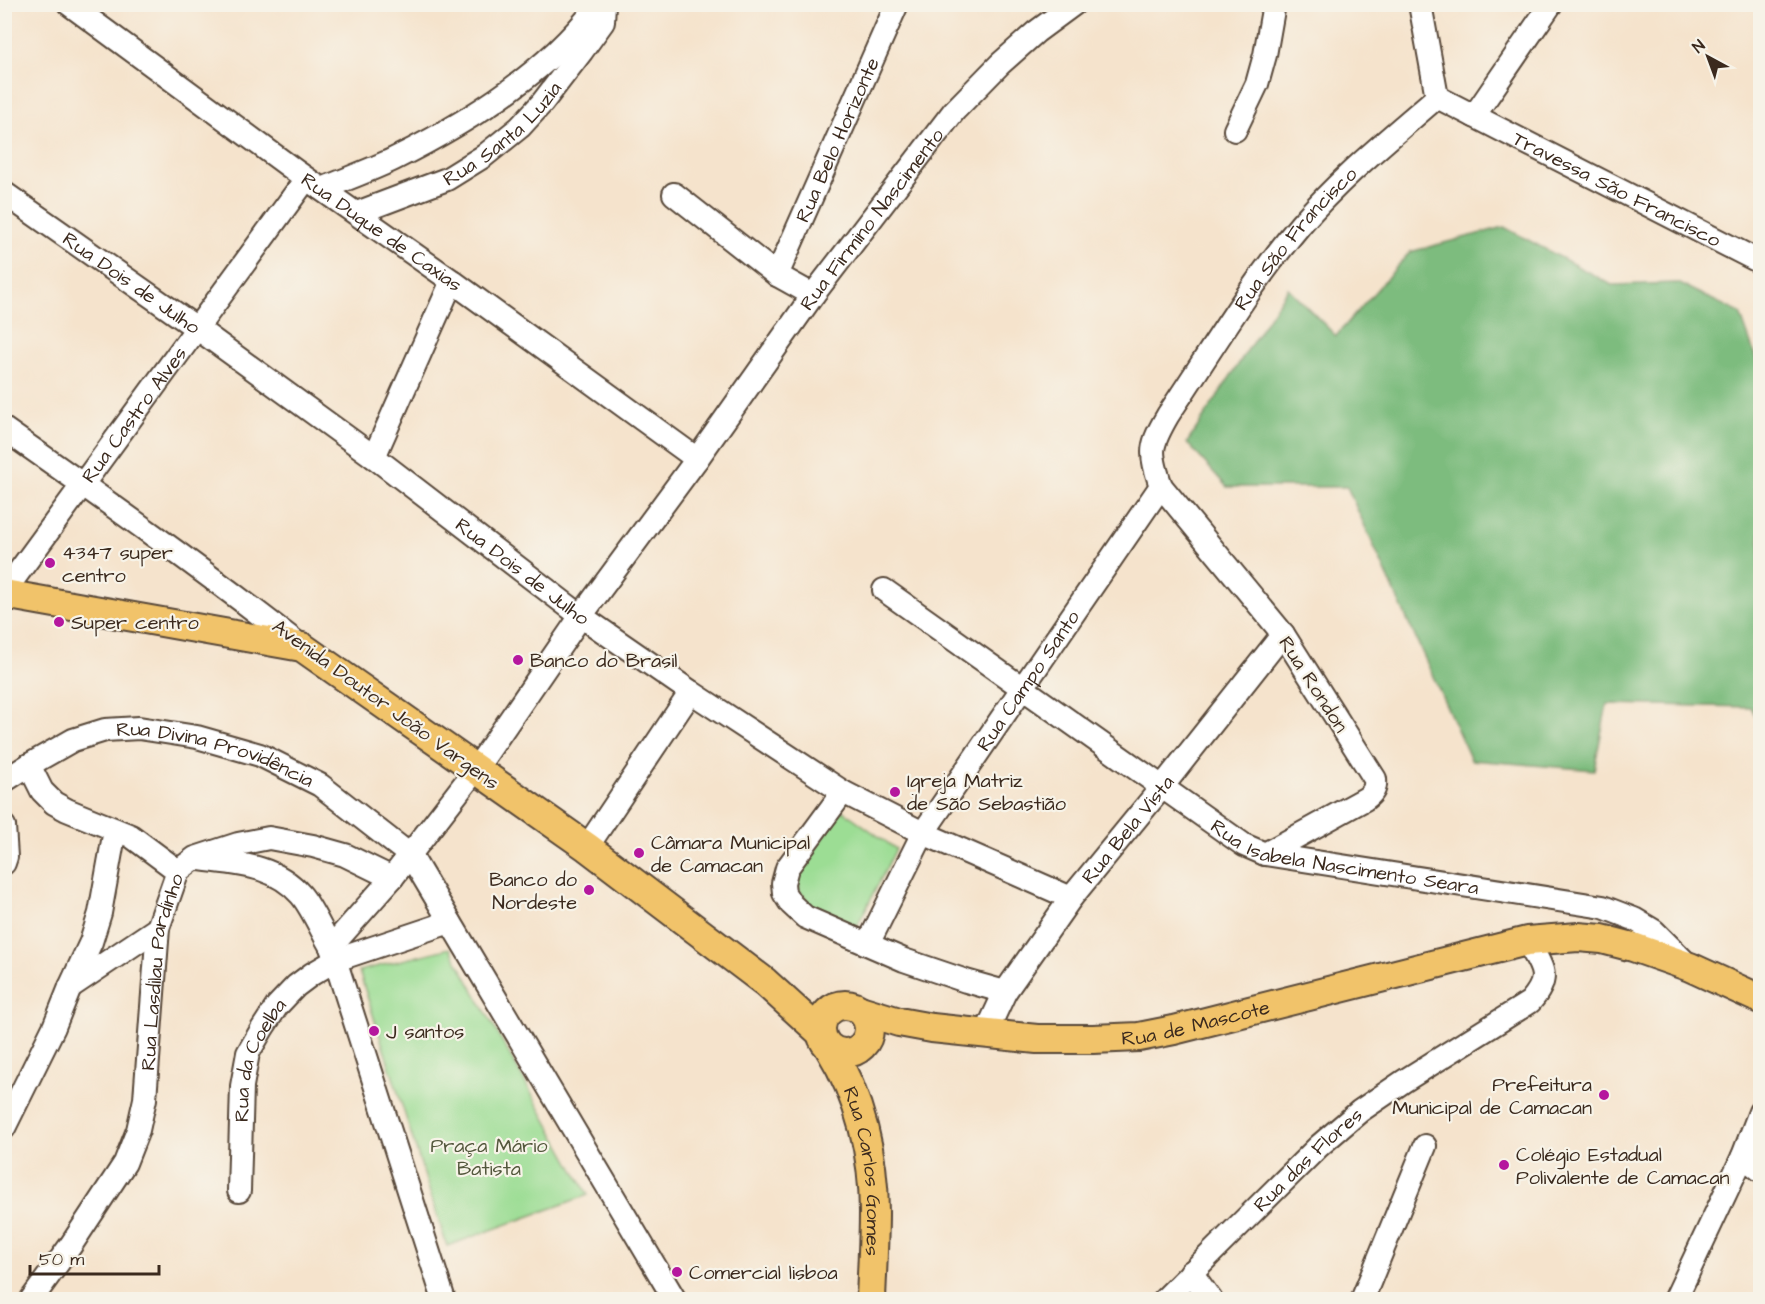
<svg xmlns="http://www.w3.org/2000/svg" width="1765" height="1304" viewBox="0 0 1765 1304" font-family="'Architects Daughter',sans-serif">
<rect width="100%" height="100%" fill="#f7f3e8"/>
<filter id="ink" filterUnits="userSpaceOnUse"><feTurbulence type="fractalNoise" baseFrequency=".0167" numOctaves="2"/><feDisplacementMap in="SourceGraphic" scale="12" xChannelSelector="R" yChannelSelector="G"/><feConvolveMatrix kernelMatrix="1 2 1 2 8 2 1 2 1" color-interpolation-filters="sRGB"/></filter>
<filter id="wash" filterUnits="userSpaceOnUse"><feTurbulence type="fractalNoise" baseFrequency=".008" numOctaves="4" result="noise"/><feDisplacementMap in="SourceGraphic" scale="24" xChannelSelector="R" yChannelSelector="G"/><feGaussianBlur stdDeviation="1.35" result="paint"/><feColorMatrix in="noise" values="0 0 0 0 0 0 0 0 0 0 0 0 0 0 0 0 0 1.4 0 .05"/><feComposite in="paint" operator="in"/></filter>
<g filter="url(#wash)">
<rect width="100%" height="100%" fill="#f5e3cc"/>
<g fill="#9cdd94" stroke="#6c8459" stroke-width="1.5">
<path d="M 842,810 L 896,849 L 855,930 L 811,906 L 799,891 L 798,873 Z"/>
<path d="M 450,948 L 588,1195 L 447,1246 L 359,971 Z"/>
</g>
<path fill="#7dbc7e" stroke="#5c734e" stroke-width="1.5" d="M 1504,227 L 1612,285 L 1678,283 L 1740,313 L 1760,370 L 1760,725 L 1751,707 L 1607,704 L 1594,770 L 1471,760 L 1347,487 L 1227,487 L 1187,443 L 1288,288 L 1336,336 L 1410,252 Z"/>
</g>
<g filter="url(#ink)">
<g fill="none" stroke-linecap="round" stroke-linejoin="round">
<g stroke="#574638" stroke-width="26">
<g id="minor">
<path id="s1" d="M 69,4 L 297,172 L 452,281 L 697,459"/>
<path d="M 1420,4 L 1437,97"/>
<path id="s2" d="M 1437,97 L 1760,262"/>
<path d="M 1474,116 L 1551,4"/>
<path d="M 1235,130 L 1257,84 L 1265,55 L 1274,4"/>
<path d="M 322,189 C 346,179 371,170 394,159 C 467,123 545,74 595,9"/>
<path id="s3" d="M 4,193 L 198,329 L 374,457 L 581,616 L 691,692 L 843,792 L 923,833 L 1071,898"/>
<path d="M 674,194 L 777,275 L 813,295"/>
<path id="s4" d="M 357,213 L 447,179 L 484,156 L 520,127 L 542,103 L 582,51 L 603,22 L 604,4"/>
<path id="s5" d="M 777,275 L 897,4"/>
<path d="M 4,429 C 105,500 205,571 302,647"/>
<path d="M 374,457 L 452,281"/>
<path id="s6" d="M 884,590 L 1244,845 L 1265,854 L 1603,907 L 1634,919 L 1654,931 L 1689,966"/>
<path id="s7" d="M 4,592 L 306,179"/>
<path d="M 29,765 L 42,791 L 54,803 L 67,810 L 131,836 L 178,871"/>
<path id="s8" d="M 4,781 L 29,765 L 73,740 L 105,730 L 139,728 L 197,737 L 260,755 L 320,785 L 411,856 L 675,1300"/>
<path d="M 843,792 L 787,868 L 783,883 L 784,893 L 791,904 L 805,917 L 904,960 L 966,981 L 1005,992"/>
<path d="M 4,826 L 6,857 L 4,863"/>
<path d="M 587,847 L 691,692"/>
<path id="s9" d="M 1265,854 L 1365,799 C 1373,793 1376,789 1375,779 L 1283,634 L 1161,486 C 1149,451 1150,446 1168,415 C 1211,351 1251,283 1301,224 C 1341,177 1390,138 1437,97"/>
<path d="M 199,859 C 237,864 274,864 301,895 C 312,908 322,932 331,947 L 444,1300"/>
<path id="s10" d="M 868,944 L 923,833 L 1161,486"/>
<path d="M 331,947 L 392,878"/>
<path d="M 70,987 L 158,928"/>
<path id="s11" d="M 986,1033 L 1005,992 L 1071,898 L 1162,787 L 1283,634"/>
<path d="M 4,1128 L 54,1027 L 70,987 L 91,942 L 100,913 L 115,830"/>
<path d="M 1743,1156 L 1760,1170"/>
<path id="s12" d="M 239,1191 L 242,1086 L 248,1053 L 262,1029 L 277,1006 L 296,986 L 312,974 L 336,960 L 450,922"/>
<path d="M 1191,1272 L 1211,1300"/>
<path id="s13" d="M 31,1300 L 71,1245 L 125,1163 L 138,1130 L 145,1099 L 158,928 L 178,871 L 195,858 L 238,844 L 269,838 L 313,846 L 345,855 L 392,878 L 476,769 L 581,616 L 697,459 L 813,295 L 954,111 L 1000,64 L 1036,32 L 1074,4"/>
<path id="s14" d="M 1164,1300 L 1319,1146 L 1360,1111 L 1404,1081 L 1530,1002 C 1553,976 1541,967 1527,941"/>
<path d="M 1362,1300 L 1425,1146"/>
<path d="M 1675,1300 L 1743,1156 L 1760,1112"/>
</g>
</g>
<g stroke="#574638" stroke-width="32">
<g id="major">
<path d="M 4,594 L 302,647 L 587,847 L 765,982 L 821,1033"/>
<circle cx="845" cy="1029" r="24"/>
<path id="s15" d="M 860,1010 L 899,1022 L 932,1028 L 1037,1039 L 1093,1039 L 1139,1037 L 1174,1030 L 1527,941 L 1578,937 L 1602,939 L 1633,947 L 1690,967 L 1760,999"/>
<path id="s16" d="M 830,1049 C 860,1097 874,1156 874,1212 C 874,1241 872,1270 871,1300"/>
</g>
</g>
<use href="#minor" stroke="#fff" stroke-width="22"/>
<use href="#major" stroke="#f1c36a" stroke-width="28"/>
</g>
</g>
<g fill="#b5179e" stroke="#f7f3e8" stroke-width="2">
<circle cx="50" cy="563" r="6"/>
<circle cx="59" cy="622" r="6"/>
<circle cx="518" cy="660" r="6"/>
<circle cx="895" cy="792" r="6"/>
<circle cx="639" cy="853" r="6"/>
<circle cx="589" cy="890" r="6"/>
<circle cx="374" cy="1031" r="6"/>
<circle cx="1604" cy="1095" r="6"/>
<circle cx="1504" cy="1165" r="6"/>
<circle cx="677" cy="1272" r="6"/>
</g>
<g text-anchor="middle" stroke-width="4.5" stroke-linejoin="round" paint-order="stroke">
<g font-size="20" fill="#3b2a1e" stroke="#f7f3e8">
<text dy="7" stroke="none"><textPath href="#s4" startOffset="168">Rua Santa Luzia</textPath></text>
<text dy="7" stroke="none"><textPath href="#s5" startOffset="148">Rua Belo Horizonte</textPath></text>
<text dy="7" stroke="none"><textPath href="#s2" startOffset="202">Travessa São Francisco</textPath></text>
<text dy="7" stroke="none"><textPath href="#s13" startOffset="1509">Rua Firmino Nascimento</textPath></text>
<text dy="7" stroke="none"><textPath href="#s1" startOffset="387">Rua Duque de Caxias</textPath></text>
<text dy="7" stroke="none"><textPath href="#s9" startOffset="795">Rua São Francisco</textPath></text>
<text dy="7" stroke="none"><textPath href="#s3" startOffset="156">Rua Dois de Julho</textPath></text>
<text dy="7" stroke="none"><textPath href="#s7" startOffset="220">Rua Castro Alves</textPath></text>
<text dy="7" stroke="none"><textPath href="#s3" startOffset="642">Rua Dois de Julho</textPath></text>
<text dy="7" stroke="none"><textPath href="#s10" startOffset="309">Rua Campo Santo</textPath></text>
<text transform="translate(1314 684) rotate(57)" y="7">Rua Rondon</text>
<text transform="translate(386 704) rotate(36)" y="7">Avenida Doutor João Vargens</text>
<text dy="7" stroke="none"><textPath href="#s8" startOffset="228">Rua Divina Providência</textPath></text>
<text dy="7" stroke="none"><textPath href="#s11" startOffset="249">Rua Bela Vista</textPath></text>
<text dy="7" stroke="none"><textPath href="#s6" startOffset="542">Rua Isabela Nascimento Seara</textPath></text>
<text dy="7" stroke="none"><textPath href="#s13" startOffset="362">Rua Lasdilau Pardinho</textPath></text>
<text dy="7" stroke="none"><textPath href="#s15" startOffset="340">Rua de Mascote</textPath></text>
<text dy="7" stroke="none"><textPath href="#s12" startOffset="135">Rua da Coelba</textPath></text>
<text dy="7" stroke="none"><textPath href="#s14" startOffset="201">Rua das Flores</textPath></text>
<text dy="7" stroke="none"><textPath href="#s16" startOffset="129">Rua Carlos Gomes</textPath></text>
</g>
<g font-size="20" fill="#3b2a1e" stroke="#f7f3e8" text-anchor="start">
<text x="62" y="559">4347 super<tspan x="62" dy="23">centro</tspan></text>
<text x="71" y="629">Super centro</text>
<text x="530" y="667">Banco do Brasil</text>
<text x="907" y="787">Igreja Matriz<tspan x="907" dy="23">de São Sebastião</tspan></text>
<text x="651" y="849">Câmara Municipal<tspan x="651" dy="23">de Camacan</tspan></text>
<text x="577" y="886" text-anchor="end">Banco do<tspan x="577" dy="23">Nordeste</tspan></text>
<text x="386" y="1038">J santos</text>
<text x="1592" y="1091" text-anchor="end">Prefeitura<tspan x="1592" dy="23">Municipal de Camacan</tspan></text>
<text x="1516" y="1161">Colégio Estadual<tspan x="1516" dy="23">Polivalente de Camacan</tspan></text>
<text x="689" y="1279">Comercial lisboa</text>
</g>
<g font-size="20" fill="#53573c" stroke="#f7f3e8">
<text x="489" y="1152">Praça Mário<tspan x="489" dy="23">Batista</tspan></text>
</g>
</g>
<rect width="1765" height="1304" fill="none" stroke="#f7f3e8" stroke-width="24"/>
<g transform="translate(1708 57) rotate(319)" stroke="#f7f3e8" stroke-width="4.5" paint-order="stroke">
<path d="M0-4.5L10 22L0 15L-10 22Z" fill="#3b2a1e"/>
<text y="-9" font-size="16" font-weight="bold" text-anchor="middle" fill="#3b2a1e">N</text>
</g>
<path d="M30 1265v9h129v-9" fill="none" stroke="#3b2a1e" stroke-width="3"/>
<text x="39" y="1265" font-size="18" fill="#3b2a1e" stroke="#f7f3e8" stroke-width="4.5" paint-order="stroke">50 m</text>
</svg>
